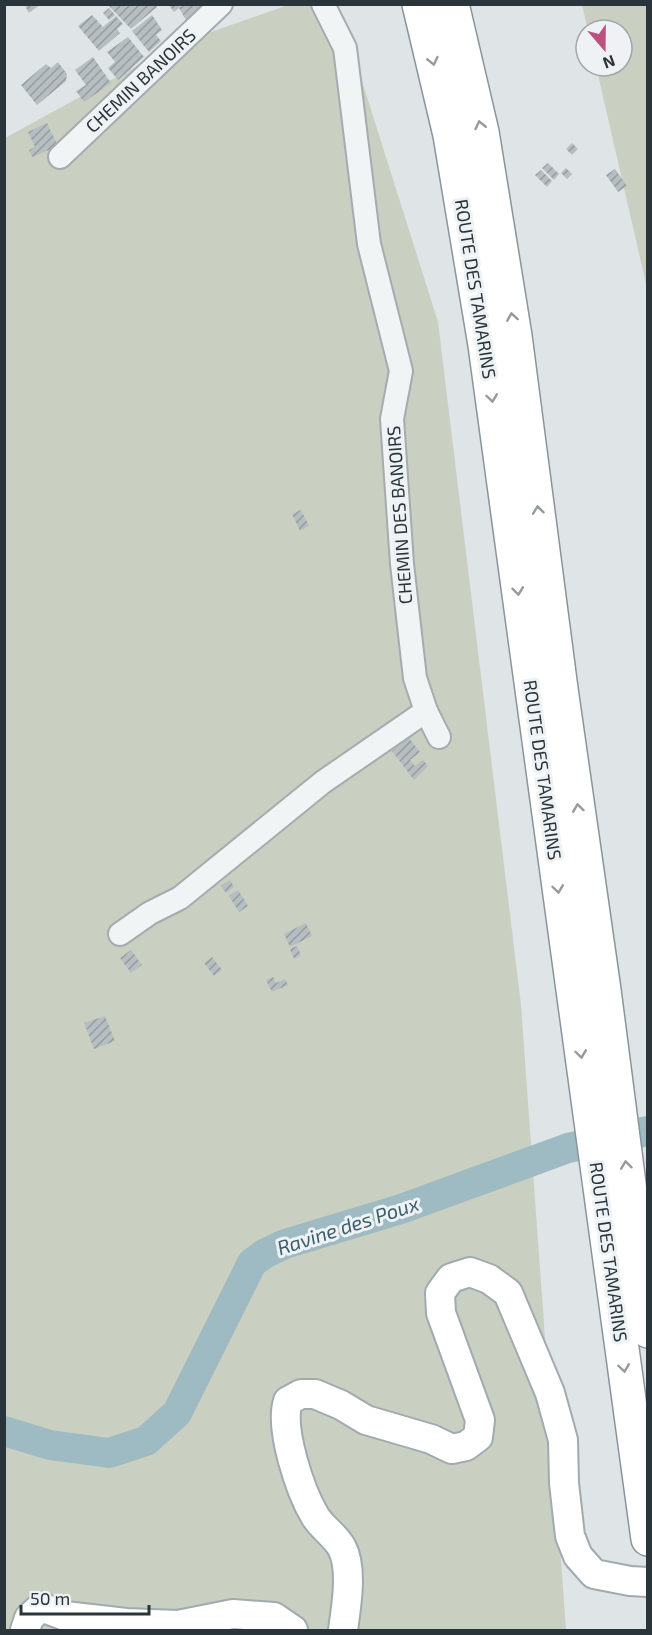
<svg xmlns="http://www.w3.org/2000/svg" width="652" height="1635" viewBox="0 0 652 1635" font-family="'Exo 2',sans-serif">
<defs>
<pattern id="building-hatch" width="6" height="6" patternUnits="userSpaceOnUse" patternTransform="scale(1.5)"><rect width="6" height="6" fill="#b7bec2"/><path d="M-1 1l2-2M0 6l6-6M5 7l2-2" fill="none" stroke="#959b9f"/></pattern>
</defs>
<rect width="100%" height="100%" fill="#dfe4e6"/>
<g fill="#c9cfc1">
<path d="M 288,5 L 338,5 L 438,322 L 521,1005 L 566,1630 L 5,1630 L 5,138 L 177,44 Z"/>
<path d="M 582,5 L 647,5 L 647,288 L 596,66 L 622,66 L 622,30 L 588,30 Z"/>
</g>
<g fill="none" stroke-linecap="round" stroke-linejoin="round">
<path stroke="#9ebac2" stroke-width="30" d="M 4,1431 L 50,1445 L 109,1453 L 146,1441 L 177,1413 L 252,1263 L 264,1254 L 285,1244 L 401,1209 L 568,1148 L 648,1131"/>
</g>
<g fill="url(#building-hatch)">
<path d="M 24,4 L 41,4 L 29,13 Z"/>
<path d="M 107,4 L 155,4 L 157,7 L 131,29 Z"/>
<path d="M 168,4 L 179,4 L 181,7 L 184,4 L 206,4 L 186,20 L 179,8 L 174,12 Z"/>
<path d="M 109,8 L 115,15 L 109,20 L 103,13 Z"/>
<path d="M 92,15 L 103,27 L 116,16 L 123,24 L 117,29 L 120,33 L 99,51 L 78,26 Z"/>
<path d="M 152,15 L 162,30 L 156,35 L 161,41 L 149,52 L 132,31 Z"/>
<path d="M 128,37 L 144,57 L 118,80 L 108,68 L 115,62 L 107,52 Z"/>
<path d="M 93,57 L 111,83 L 84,102 L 76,91 L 86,85 L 75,70 Z"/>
<path d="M 58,62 L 67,74 L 66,81 L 37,105 L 21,85 L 46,64 L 51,68 Z"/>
<path d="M 47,123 L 58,146 L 32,157 L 29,150 L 35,147 L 28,132 Z"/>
<path d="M 572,143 L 578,149 L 572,155 L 566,149 Z"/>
<path d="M 548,163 L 559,174 L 554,180 L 542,168 Z"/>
<path d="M 566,168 L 572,174 L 567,179 L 561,173 Z"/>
<path d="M 615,169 L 627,186 L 618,192 L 606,175 Z"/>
<path d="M 541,170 L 552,181 L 547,187 L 535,175 Z"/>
<path d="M 301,510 L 309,526 L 300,531 L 292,514 Z"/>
<path d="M 409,738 L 420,752 L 410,760 L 415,766 L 423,760 L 428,766 L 414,780 L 392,751 Z"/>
<path d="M 230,880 L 234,887 L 226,893 L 221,886 Z"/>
<path d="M 238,890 L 248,906 L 239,912 L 229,896 Z"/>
<path d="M 306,923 L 312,936 L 290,947 L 284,934 Z"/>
<path d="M 297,946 L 301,955 L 294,959 L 290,949 Z"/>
<path d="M 131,950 L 142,965 L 131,973 L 120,958 Z"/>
<path d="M 212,957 L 222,970 L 214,976 L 204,963 Z"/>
<path d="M 273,977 L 276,983 L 285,979 L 288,985 L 272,992 L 266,980 Z"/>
<path d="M 105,1016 L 115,1041 L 94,1049 L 84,1023 Z"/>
</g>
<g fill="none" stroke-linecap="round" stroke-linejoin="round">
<g stroke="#a5acaf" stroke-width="26">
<g id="minor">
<path d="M 323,4 L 345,48 L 369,244 L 401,371 L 392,419 L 402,564 L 415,678 L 426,711 L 439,737"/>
<path d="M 60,157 L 221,4"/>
<path d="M 120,934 L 150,913 L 180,898 L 323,782 L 426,711"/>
</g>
</g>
<g stroke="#a0abb0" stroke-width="32">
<g id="major">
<path d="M 25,1630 L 29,1618 L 41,1607 L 65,1616 L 126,1623 L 178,1625 L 233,1614 L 274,1617 L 293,1630"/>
<path d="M 343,1630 C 346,1608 353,1569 342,1548 C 336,1536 322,1528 315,1516 C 300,1491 279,1428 288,1401 L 301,1394 L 315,1394 L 341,1405 L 366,1420 L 431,1439 L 452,1449 L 466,1446 L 478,1437 L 480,1420 L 441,1313 L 440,1293 L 451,1278 L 470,1272 L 489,1279 L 508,1293 L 550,1393 L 563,1440 L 564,1483 L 570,1536 L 578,1556 L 594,1574 L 630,1581 L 648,1582"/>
</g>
</g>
<g stroke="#88959b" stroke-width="36">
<g id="highway">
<path d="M 419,4 L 450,135 L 485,345 L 648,1539"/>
<path d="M 452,4 L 482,132 L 515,336 L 561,689 L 604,990 L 648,1331"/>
</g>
</g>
<use href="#minor" stroke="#f1f4f5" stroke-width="22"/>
<use href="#major" stroke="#fff" stroke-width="28"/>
<use href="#highway" stroke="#fff" stroke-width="33"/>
</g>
<defs><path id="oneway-chevron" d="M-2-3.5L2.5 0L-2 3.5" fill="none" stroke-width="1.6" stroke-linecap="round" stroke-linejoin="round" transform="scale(1.5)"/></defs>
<g stroke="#949a9d">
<use href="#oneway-chevron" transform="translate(433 61) rotate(77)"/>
<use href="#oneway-chevron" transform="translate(480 125) rotate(-103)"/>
<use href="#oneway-chevron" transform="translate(512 317) rotate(-99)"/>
<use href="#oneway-chevron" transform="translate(492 398) rotate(82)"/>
<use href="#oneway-chevron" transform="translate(538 510) rotate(-97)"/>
<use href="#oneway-chevron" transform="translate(518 591) rotate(83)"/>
<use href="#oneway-chevron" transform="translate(578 808) rotate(-98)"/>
<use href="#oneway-chevron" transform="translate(558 889) rotate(82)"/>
<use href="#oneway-chevron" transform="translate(581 1054) rotate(82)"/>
<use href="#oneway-chevron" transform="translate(626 1165) rotate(-97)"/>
<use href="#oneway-chevron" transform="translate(624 1368) rotate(82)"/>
</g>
<g text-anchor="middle" stroke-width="6" stroke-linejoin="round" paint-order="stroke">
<g font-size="18" fill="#2a353b" stroke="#eef2f4">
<text transform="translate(141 81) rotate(-43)" y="6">CHEMIN BANOIRS</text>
<text transform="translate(475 289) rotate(81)" y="6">ROUTE DES TAMARINS</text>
<text transform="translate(400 515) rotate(-94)" y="6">CHEMIN DES BANOIRS</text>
<text transform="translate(542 770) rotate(82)" y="6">ROUTE DES TAMARINS</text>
<text transform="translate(608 1252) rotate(82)" y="6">ROUTE DES TAMARINS</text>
</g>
<g font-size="20" font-style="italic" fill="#395d6a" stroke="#eef2f4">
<text transform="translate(348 1226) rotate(-18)" y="7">Ravine des Poux</text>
</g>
</g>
<rect width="652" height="1635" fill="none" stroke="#2a353b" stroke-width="12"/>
<g transform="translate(604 48) rotate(160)"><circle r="28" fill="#eef2f4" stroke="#a0a6aa" stroke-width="1.5"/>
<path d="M0-4.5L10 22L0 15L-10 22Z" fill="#bd5281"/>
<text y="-9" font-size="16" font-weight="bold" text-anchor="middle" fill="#2a353b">N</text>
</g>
<path d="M21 1605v9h128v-9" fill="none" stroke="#2a353b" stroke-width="3"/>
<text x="30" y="1605" font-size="18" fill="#2a353b" stroke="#eef2f4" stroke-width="4.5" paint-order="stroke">50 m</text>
</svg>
